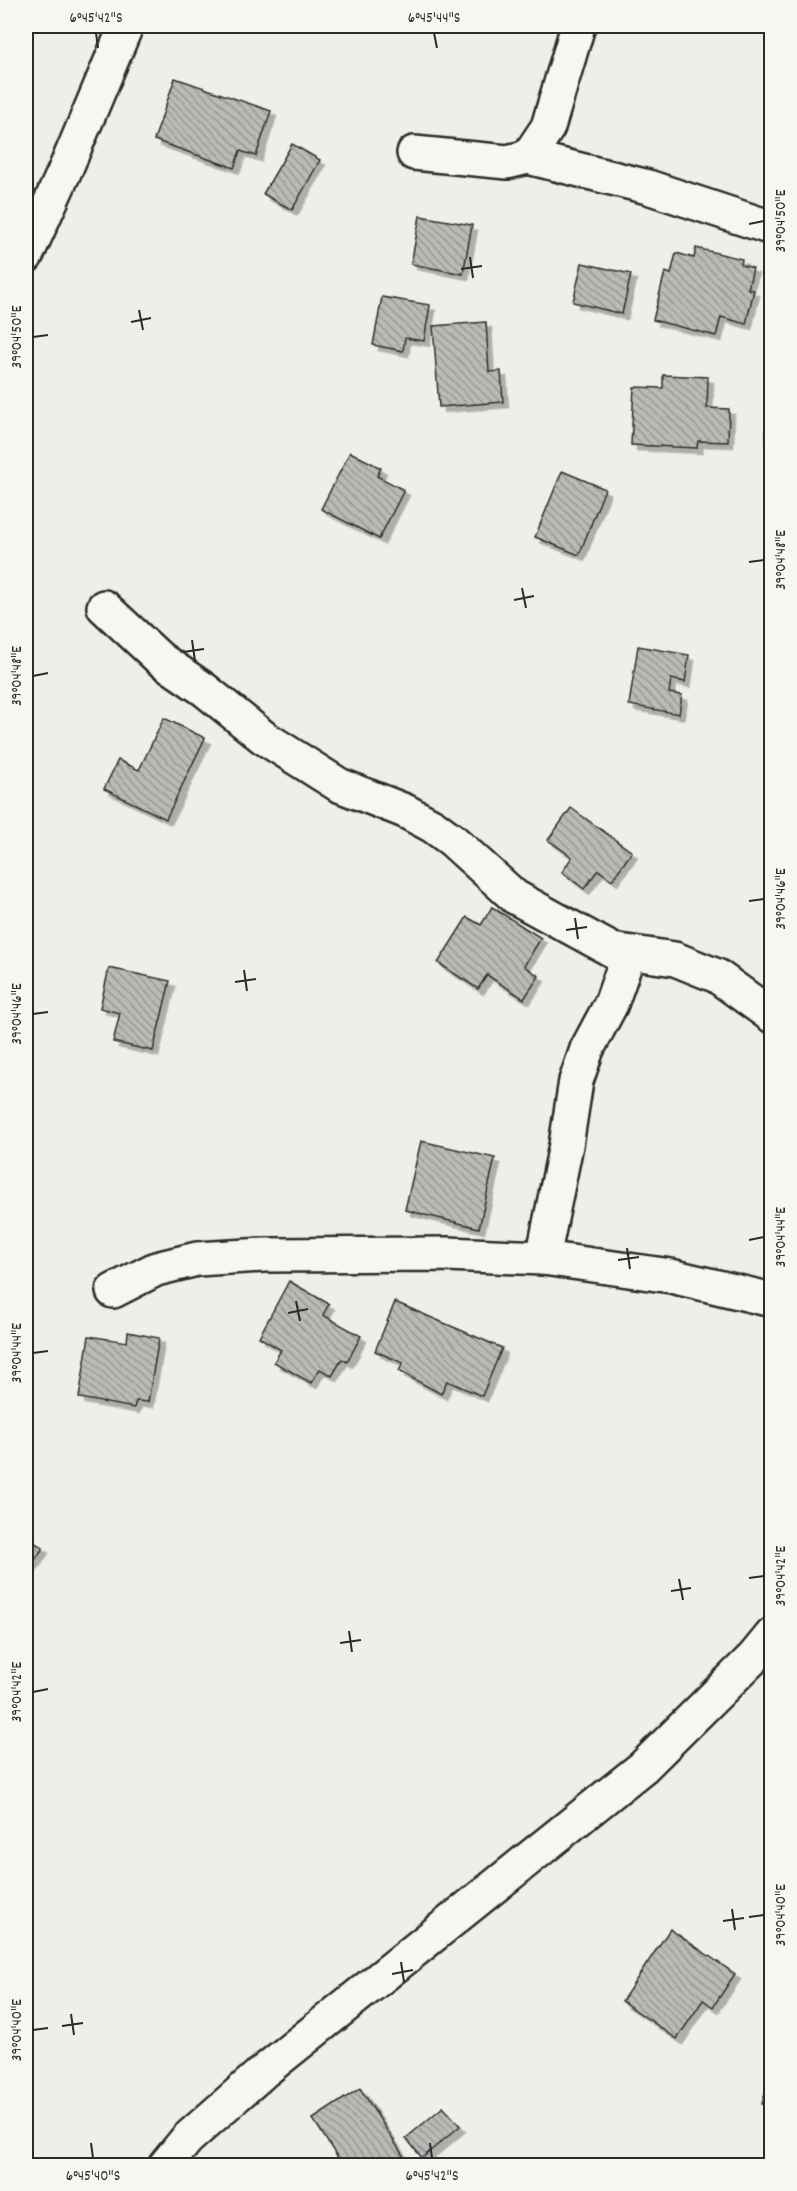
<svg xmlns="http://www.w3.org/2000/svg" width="797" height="2191" viewBox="0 0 797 2191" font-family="Dekko,sans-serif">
<defs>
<pattern id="building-back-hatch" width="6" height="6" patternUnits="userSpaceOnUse" patternTransform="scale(1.5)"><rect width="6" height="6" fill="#babab7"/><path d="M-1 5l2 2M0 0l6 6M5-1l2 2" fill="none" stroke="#979795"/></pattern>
<filter id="shadow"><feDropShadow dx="5.5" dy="5.5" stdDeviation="0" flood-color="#0004"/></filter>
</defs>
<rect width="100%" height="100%" fill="#eeeeea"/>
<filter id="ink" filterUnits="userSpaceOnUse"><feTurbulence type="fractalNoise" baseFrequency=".0167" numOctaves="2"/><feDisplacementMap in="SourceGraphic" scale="12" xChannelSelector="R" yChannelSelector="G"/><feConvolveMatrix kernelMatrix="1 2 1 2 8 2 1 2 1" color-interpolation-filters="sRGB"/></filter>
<g filter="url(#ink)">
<g fill="url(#building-back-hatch)" stroke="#2b2b2b" stroke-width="1.5" filter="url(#shadow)">
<path d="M 175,78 L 271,111 L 256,156 L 240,151 L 234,168 L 154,140 Z"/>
<path d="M 292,144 L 320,160 L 292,210 L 263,194 Z"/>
<path d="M 420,216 L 472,225 L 463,274 L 411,264 Z"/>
<path d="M 696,248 L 742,259 L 741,265 L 753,268 L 748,289 L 754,290 L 746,324 L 721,317 L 716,336 L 653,320 L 665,272 L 671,274 L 676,253 L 694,258 Z"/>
<path d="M 582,263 L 631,274 L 622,314 L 573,302 Z"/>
<path d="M 382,297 L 430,305 L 424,341 L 405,338 L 403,351 L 373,345 Z"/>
<path d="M 486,322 L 489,372 L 501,371 L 503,402 L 439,407 L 433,326 Z"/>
<path d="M 663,375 L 708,377 L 707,408 L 729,409 L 728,442 L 698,441 L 697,448 L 631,445 L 634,387 L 663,388 Z"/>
<path d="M 766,433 L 772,433 L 772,499 L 770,499 Z"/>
<path d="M 350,452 L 381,468 L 377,476 L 404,490 L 379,539 L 321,509 Z"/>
<path d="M 562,471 L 605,489 L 579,555 L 535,537 Z"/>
<path d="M 638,646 L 689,655 L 685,682 L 671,679 L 669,693 L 682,695 L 679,714 L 629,705 Z"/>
<path d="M 164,718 L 205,738 L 166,819 L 104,789 L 118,760 L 139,770 Z"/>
<path d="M 571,808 L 632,852 L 612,880 L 598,870 L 584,889 L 562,872 L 572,857 L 548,840 Z"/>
<path d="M 492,907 L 541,938 L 524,966 L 539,976 L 524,999 L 487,975 L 478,989 L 438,963 L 467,917 L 481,925 Z"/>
<path d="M 109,968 L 170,981 L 153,1051 L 113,1042 L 120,1013 L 100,1008 Z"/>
<path d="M 421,1141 L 495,1158 L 479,1228 L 405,1210 Z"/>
<path d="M 289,1281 L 329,1304 L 323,1315 L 361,1336 L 347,1362 L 342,1359 L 332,1376 L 320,1369 L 311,1383 L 274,1362 L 281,1350 L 259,1337 Z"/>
<path d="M 395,1302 L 502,1348 L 482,1396 L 447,1381 L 441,1394 L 399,1371 L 403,1363 L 375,1351 Z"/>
<path d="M 128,1332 L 159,1338 L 148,1402 L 136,1401 L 134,1408 L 79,1398 L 89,1336 L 127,1342 Z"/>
<path d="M 26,1537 L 43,1548 L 26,1573 Z"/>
<path d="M 670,1929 L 735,1974 L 713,2007 L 703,2000 L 677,2039 L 622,2001 Z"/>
<path d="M 772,2070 L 772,2107 L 762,2104 Z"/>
<path d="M 360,2088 L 404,2157 L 390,2166 L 343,2166 L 313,2119 Z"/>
<path d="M 443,2107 L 460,2126 L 422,2158 L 406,2138 Z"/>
</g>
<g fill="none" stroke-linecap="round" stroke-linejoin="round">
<g stroke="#2b2b2b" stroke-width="38">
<g id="street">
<path d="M 414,153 L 507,162 L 528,157 L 548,127 L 578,26"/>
<path d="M 528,157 L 648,187 L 772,228"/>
<path d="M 26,256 L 66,168 L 126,26"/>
<path d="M 104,607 L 160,659 L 205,690 L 263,737 L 339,785 L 405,811 L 433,826 L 452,840 L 515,897 L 612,950 L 675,959 L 717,976 L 772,1016"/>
<path d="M 543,1258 L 566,1145 L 576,1081 L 587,1049 L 611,1004 L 629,953"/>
<path d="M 113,1291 L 156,1269 L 197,1259 L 264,1255 L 447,1254 L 543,1258 L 671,1276 L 772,1300"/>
<path d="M 165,2166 L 187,2139 L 263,2072 L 643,1767 L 754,1657 L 772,1635"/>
</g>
</g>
<use href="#street" stroke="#f6f6f2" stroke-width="33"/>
</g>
</g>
<path fill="none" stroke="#2b2b2b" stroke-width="2" d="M 96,33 L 98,48M 434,33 L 437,48M 749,224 L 764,221M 470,257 L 473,278M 461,269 L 482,266M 139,310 L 143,330M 131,322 L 151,318M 33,337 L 48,335M 749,562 L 764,560M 522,588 L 526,608M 514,600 L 534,596M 192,640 L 195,661M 183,652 L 204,649M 33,676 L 48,673M 749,901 L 764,899M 575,918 L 578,939M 566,930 L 587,927M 244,970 L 247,991M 235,982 L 256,979M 33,1014 L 48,1012M 749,1240 L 764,1237M 627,1248 L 630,1269M 618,1260 L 639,1257M 296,1301 L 300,1321M 288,1313 L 308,1309M 33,1353 L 48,1351M 749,1578 L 764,1576M 679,1579 L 683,1600M 671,1591 L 691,1588M 349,1631 L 352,1652M 340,1643 L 361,1640M 33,1692 L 48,1689M 732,1909 L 735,1930M 749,1917 L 764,1915M 723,1921 L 744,1918M 401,1962 L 404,1982M 392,1974 L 413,1970M 71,2014 L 74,2035M 62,2026 L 83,2023M 33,2030 L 48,2028M 91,2143 L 93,2158M 430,2143 L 432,2158"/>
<rect width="797" height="2191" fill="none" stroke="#f6f6f2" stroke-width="66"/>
<rect x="33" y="33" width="731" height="2125" fill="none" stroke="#2b2b2b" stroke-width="2"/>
<g font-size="15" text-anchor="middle" fill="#2b2b2b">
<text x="96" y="22">6°45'42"S</text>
<text x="434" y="22">6°45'44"S</text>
<text transform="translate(780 221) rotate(-90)" y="5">39°04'50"E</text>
<text transform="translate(16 337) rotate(-90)" y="5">39°04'50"E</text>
<text transform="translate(780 560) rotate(-90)" y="5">39°04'48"E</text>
<text transform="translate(16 676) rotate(-90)" y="5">39°04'48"E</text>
<text transform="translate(780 899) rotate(-90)" y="5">39°04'46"E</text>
<text transform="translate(16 1014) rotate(-90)" y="5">39°04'46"E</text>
<text transform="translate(780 1237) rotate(-90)" y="5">39°04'44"E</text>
<text transform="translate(16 1353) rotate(-90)" y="5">39°04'44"E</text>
<text transform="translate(780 1576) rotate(-90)" y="5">39°04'42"E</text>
<text transform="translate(16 1692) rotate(-90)" y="5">39°04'42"E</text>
<text transform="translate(780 1915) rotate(-90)" y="5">39°04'40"E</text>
<text transform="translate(16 2030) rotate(-90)" y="5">39°04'40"E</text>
<text x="93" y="2180">6°45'40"S</text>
<text x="432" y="2180">6°45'42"S</text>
</g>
</svg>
